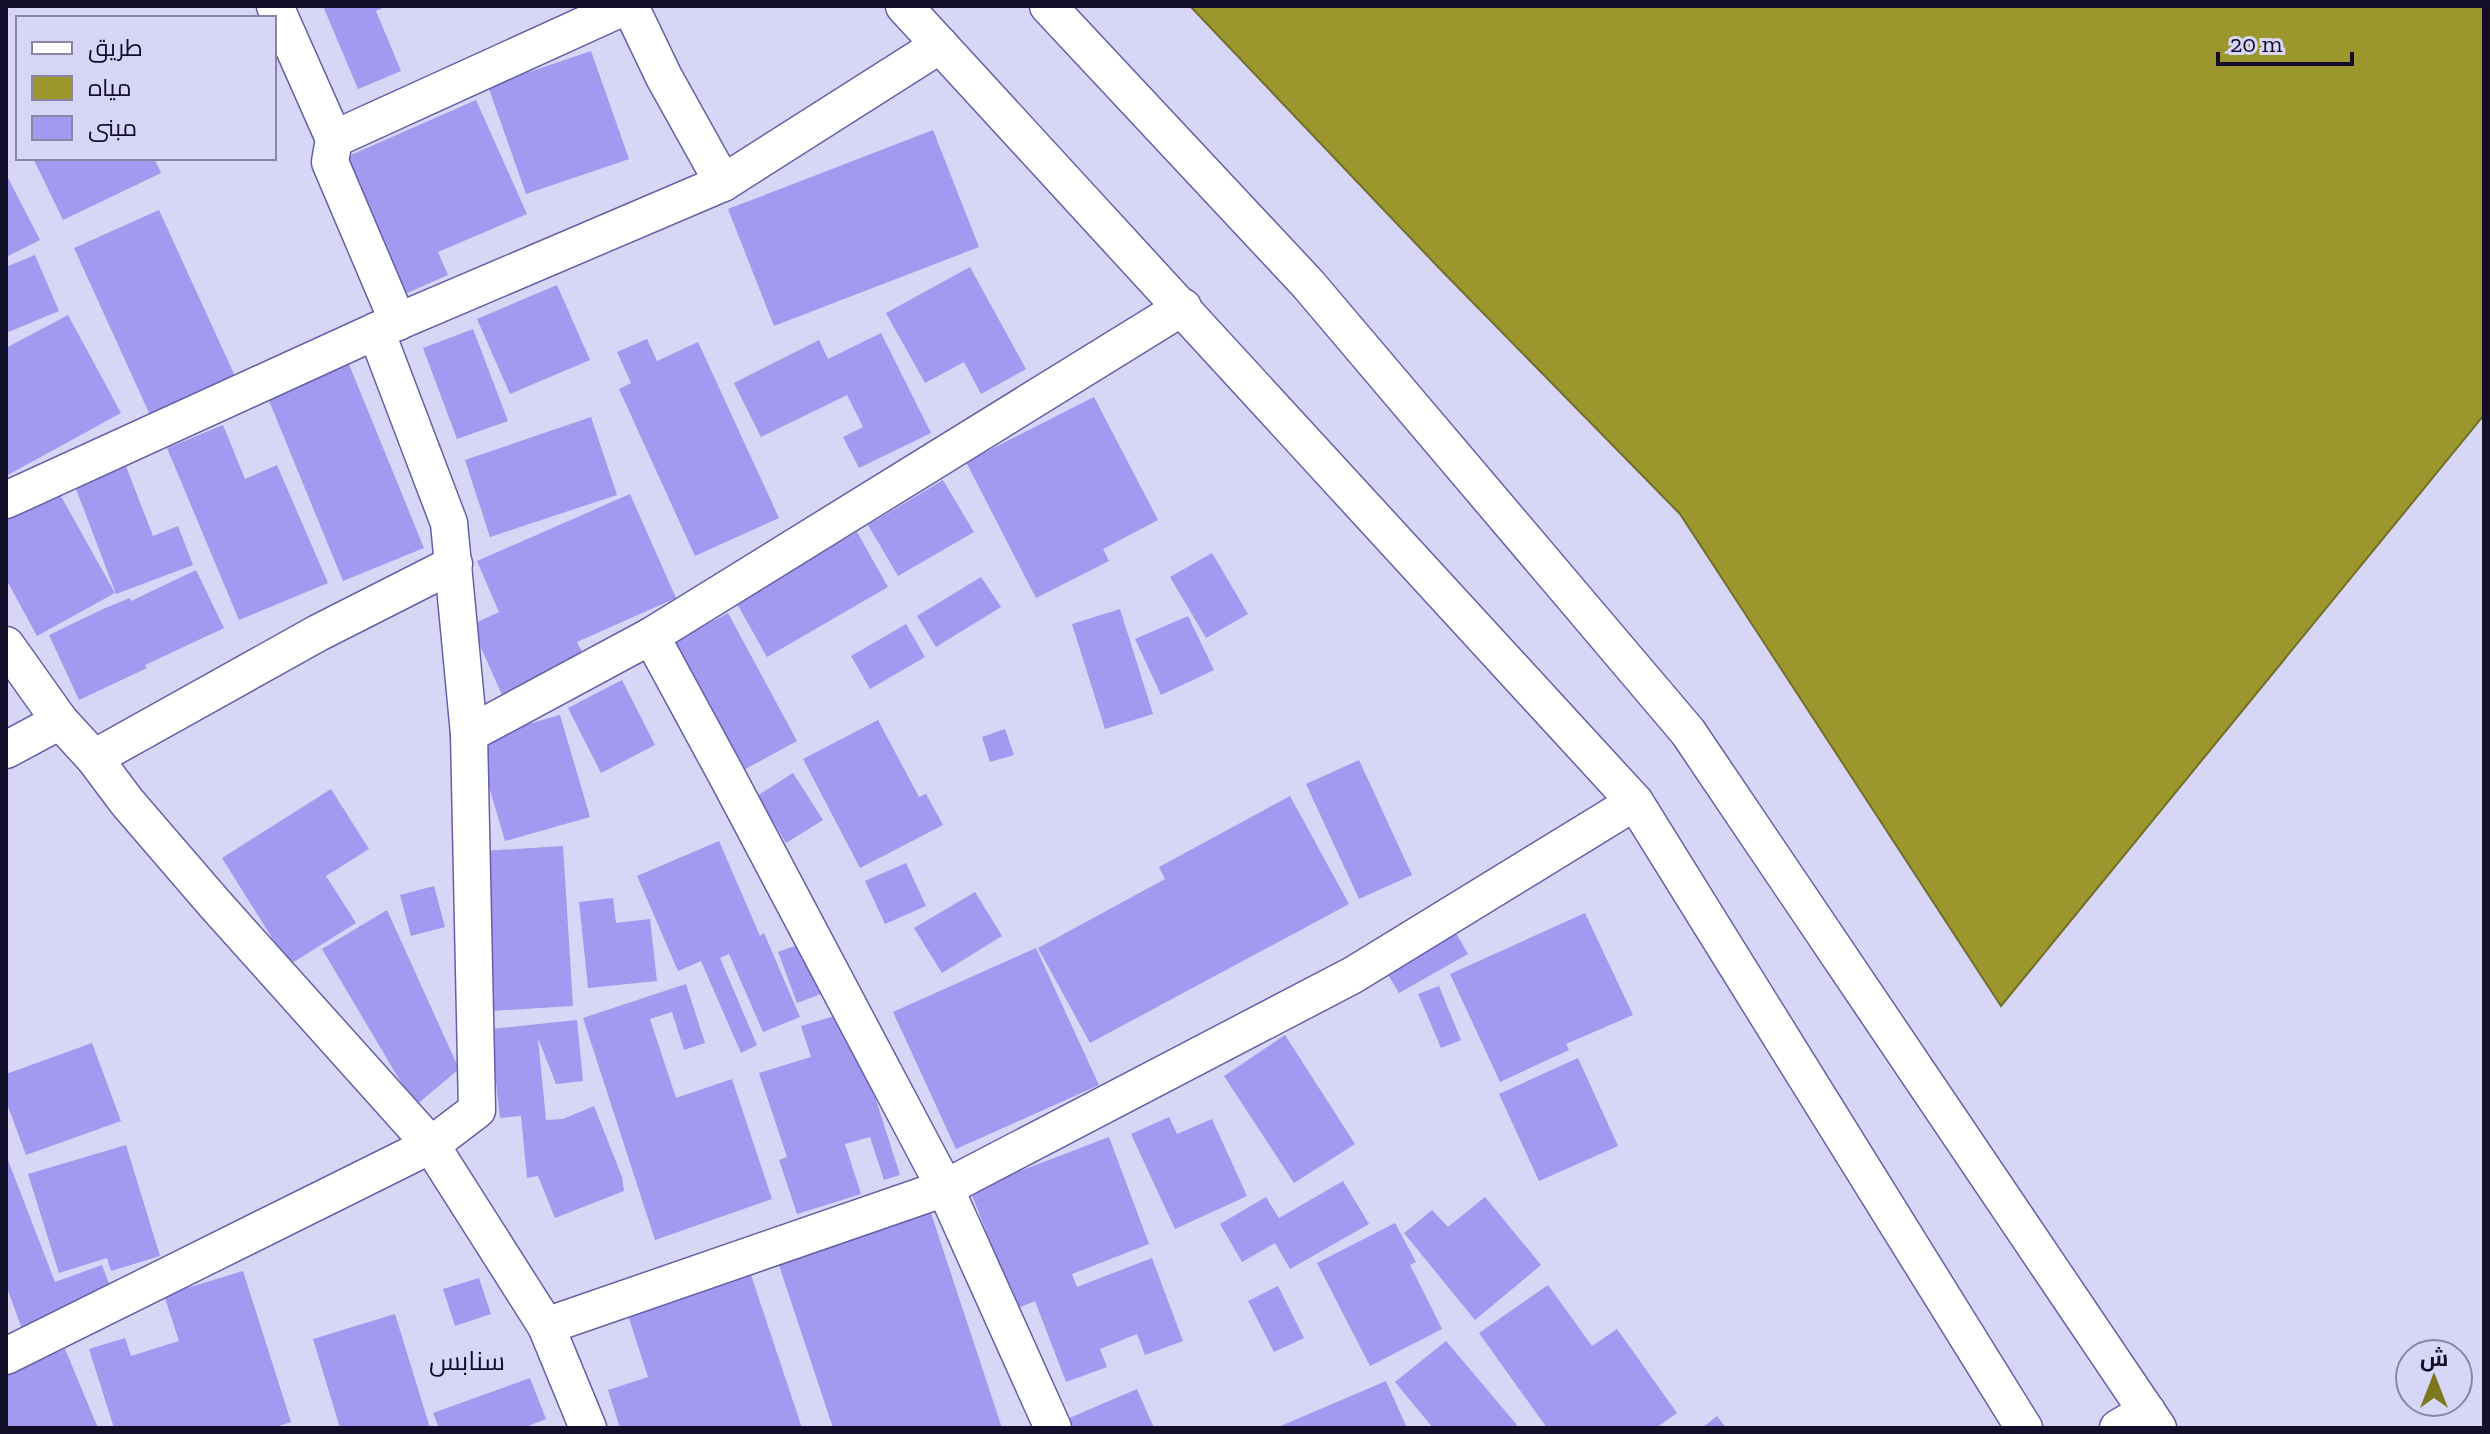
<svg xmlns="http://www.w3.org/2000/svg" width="2490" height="1434" viewBox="0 0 2490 1434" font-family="'Zilla Slab',Cairo,serif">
<rect width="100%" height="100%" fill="#d7d6f6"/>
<path fill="#9b972c" stroke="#726e2b" stroke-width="2" d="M 1190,6 L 2484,6 L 2484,415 L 2001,1006 L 1680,514 L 1439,268 Z"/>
<g fill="#a299f0">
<path d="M 323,6 L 387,6 L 376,11 L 401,71 L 358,89 Z"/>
<path d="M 591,51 L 629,159 L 526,194 L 488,86 Z"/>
<path d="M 476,100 L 527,214 L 438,252 L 448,275 L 405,294 L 344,158 Z"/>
<path d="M 933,130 L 979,247 L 774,326 L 728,209 Z"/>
<path d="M 33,158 L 154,158 L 161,173 L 63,220 Z"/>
<path d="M 6,174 L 40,240 L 6,257 Z"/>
<path d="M 159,210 L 235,376 L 150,415 L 74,248 Z"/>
<path d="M 35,255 L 59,311 L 6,333 L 6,267 Z"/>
<path d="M 970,267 L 1026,369 L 981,394 L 964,362 L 925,383 L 886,313 Z"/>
<path d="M 557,285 L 590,360 L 510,394 L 477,319 Z"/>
<path d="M 68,315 L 121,413 L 6,476 L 6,348 Z"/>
<path d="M 473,329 L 508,421 L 457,439 L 423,348 Z"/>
<path d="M 881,333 L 931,433 L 859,468 L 843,437 L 863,427 L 847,395 L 761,437 L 734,383 L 819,340 L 828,359 Z"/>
<path d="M 647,339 L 657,361 L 698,342 L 779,518 L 695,556 L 619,389 L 631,383 L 617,352 Z"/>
<path d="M 346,357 L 424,548 L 343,581 L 265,391 Z"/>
<path d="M 1094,397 L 1158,520 L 1103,549 L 1109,561 L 1036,598 L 966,462 Z"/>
<path d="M 591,417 L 617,495 L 490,537 L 465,460 Z"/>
<path d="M 223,425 L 245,479 L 277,465 L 328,583 L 239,620 L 167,448 Z"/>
<path d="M 124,461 L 153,536 L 178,526 L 193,565 L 116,594 L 73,481 Z"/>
<path d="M 943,480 L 974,532 L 898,576 L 868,525 Z"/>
<path d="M 57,489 L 115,593 L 37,636 L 6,579 L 6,517 Z"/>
<path d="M 630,494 L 676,598 L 577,642 L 585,658 L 502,695 L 471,625 L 499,612 L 477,561 Z"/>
<path d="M 857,532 L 888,587 L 767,657 L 736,602 Z"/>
<path d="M 1212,553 L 1248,614 L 1206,638 L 1170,577 Z"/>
<path d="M 196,570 L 224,628 L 145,665 L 147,668 L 79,700 L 49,635 L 103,609 L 130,598 L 131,601 Z"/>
<path d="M 981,577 L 1001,607 L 936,647 L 917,616 Z"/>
<path d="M 1120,609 L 1153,714 L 1105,729 L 1072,624 Z"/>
<path d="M 728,613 L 797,741 L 740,772 L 670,644 Z"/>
<path d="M 1188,616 L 1214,670 L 1161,695 L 1135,639 Z"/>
<path d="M 906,624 L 925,657 L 870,689 L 851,656 Z"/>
<path d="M 622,680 L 655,745 L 601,773 L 568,708 Z"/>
<path d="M 560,715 L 590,817 L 505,841 L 475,739 Z"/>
<path d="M 878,720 L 919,797 L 926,794 L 943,825 L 860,868 L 803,759 Z"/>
<path d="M 1005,729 L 1014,755 L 990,762 L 982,737 Z"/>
<path d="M 1359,760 L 1412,875 L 1359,899 L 1306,784 Z"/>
<path d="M 793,773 L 823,820 L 786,843 L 757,796 Z"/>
<path d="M 331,789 L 369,849 L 326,876 L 356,923 L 289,965 L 222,858 Z"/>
<path d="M 1290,796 L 1349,904 L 1090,1043 L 1038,948 L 1165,879 L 1159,867 Z"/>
<path d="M 719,841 L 760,936 L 764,933 L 800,1017 L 763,1032 L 729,954 L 720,958 L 757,1045 L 741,1053 L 701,961 L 678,971 L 637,876 Z"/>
<path d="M 563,846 L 573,1006 L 491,1011 L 482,851 Z"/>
<path d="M 906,863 L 926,906 L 885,924 L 865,881 Z"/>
<path d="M 434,886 L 445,927 L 411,936 L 400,895 Z"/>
<path d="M 975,892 L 1002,936 L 942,973 L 914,928 Z"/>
<path d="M 613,898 L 616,923 L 650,919 L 657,981 L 588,988 L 579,902 Z"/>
<path d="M 387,910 L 459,1069 L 415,1106 L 322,949 Z"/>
<path d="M 1585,913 L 1633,1015 L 1566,1044 L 1569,1050 L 1500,1082 L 1450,974 Z"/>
<path d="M 1453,928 L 1468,954 L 1399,993 L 1384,968 Z"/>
<path d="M 809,941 L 829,991 L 797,1003 L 778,952 Z"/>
<path d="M 1036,948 L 1099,1085 L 956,1149 L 893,1012 Z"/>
<path d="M 686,984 L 705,1043 L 684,1050 L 672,1012 L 650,1019 L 676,1098 L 732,1079 L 772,1199 L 655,1240 L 583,1018 Z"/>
<path d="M 1439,986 L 1461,1040 L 1441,1048 L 1418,994 Z"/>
<path d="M 848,1012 L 900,1175 L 884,1180 L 870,1137 L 845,1144 L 861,1194 L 797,1214 L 779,1160 L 787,1157 L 759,1073 L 811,1057 L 801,1026 Z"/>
<path d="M 577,1020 L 583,1081 L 556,1084 L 538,1038 L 546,1120 L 563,1119 L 594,1106 L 622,1177 L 624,1191 L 555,1218 L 538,1176 L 527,1178 L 521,1116 L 500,1118 L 490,1029 Z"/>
<path d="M 1285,1035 L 1355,1144 L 1294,1183 L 1224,1076 Z"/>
<path d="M 92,1043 L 121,1121 L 26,1155 L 6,1101 L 6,1074 Z"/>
<path d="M 1578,1058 L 1618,1146 L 1539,1181 L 1499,1094 Z"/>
<path d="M 1169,1117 L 1177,1134 L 1212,1119 L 1247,1196 L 1175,1229 L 1131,1134 Z"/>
<path d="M 1109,1137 L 1149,1244 L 1072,1274 L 1077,1287 L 1152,1258 L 1183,1341 L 1145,1355 L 1137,1334 L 1100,1349 L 1107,1367 L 1066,1382 L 1035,1301 L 1016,1309 L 970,1190 Z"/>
<path d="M 126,1145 L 160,1256 L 111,1271 L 107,1258 L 59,1273 L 28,1174 Z"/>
<path d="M 6,1155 L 55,1282 L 102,1265 L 113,1294 L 22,1329 L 6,1285 Z"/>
<path d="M 1343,1181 L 1369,1224 L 1290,1269 L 1275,1243 L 1242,1262 L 1220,1224 L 1266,1197 L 1279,1218 Z"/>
<path d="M 1485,1197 L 1541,1265 L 1475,1320 L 1404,1233 L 1432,1210 L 1448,1227 Z"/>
<path d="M 927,1201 L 1002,1428 L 833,1428 L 775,1253 Z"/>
<path d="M 1395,1223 L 1416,1262 L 1410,1265 L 1442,1329 L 1370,1366 L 1317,1263 Z"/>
<path d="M 749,1269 L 802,1428 L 620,1428 L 608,1390 L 648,1377 L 626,1309 Z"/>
<path d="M 243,1271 L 291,1422 L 273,1428 L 114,1428 L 89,1349 L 125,1338 L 131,1356 L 179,1341 L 164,1295 Z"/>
<path d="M 479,1278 L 491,1314 L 455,1326 L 443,1289 Z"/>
<path d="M 1548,1285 L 1592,1346 L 1617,1329 L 1677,1413 L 1656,1428 L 1547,1428 L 1479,1333 Z"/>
<path d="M 1278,1286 L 1304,1338 L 1274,1352 L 1248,1301 Z"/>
<path d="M 395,1314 L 430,1428 L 340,1428 L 313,1339 Z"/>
<path d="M 1446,1341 L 1517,1425 L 1514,1428 L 1433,1428 L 1395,1382 Z"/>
<path d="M 65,1349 L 98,1428 L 6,1428 L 6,1374 Z"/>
<path d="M 530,1378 L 546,1419 L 523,1428 L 439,1428 L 433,1413 Z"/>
<path d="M 1386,1381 L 1407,1428 L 1276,1428 Z"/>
<path d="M 1137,1389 L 1154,1428 L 1062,1428 L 1060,1422 Z"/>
<path d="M 1717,1416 L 1726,1428 L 1702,1428 Z"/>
</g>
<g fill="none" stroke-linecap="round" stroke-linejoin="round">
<g stroke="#675fa6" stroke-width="39">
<g id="street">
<path d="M 275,6 L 334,139 L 626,6"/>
<path d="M 630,6 L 664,77 L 723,183"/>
<path d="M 904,6 L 1635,802 L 2024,1428"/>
<path d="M 1048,6 L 1308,284 L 1688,732 L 2158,1428"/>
<path d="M 334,139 L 330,162 L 398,322"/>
<path d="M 6,500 L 376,331 L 723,183 L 940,45"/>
<path d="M 651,636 L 728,778 L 945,1188 L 1053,1428"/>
<path d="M 6,645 L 60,721 L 94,758 L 127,802 L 214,903 L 431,1145 L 546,1326 L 588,1428"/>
<path d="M 469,734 L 651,636 L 1183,307"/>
<path d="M 6,750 L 60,721"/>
<path d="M 94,758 L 318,633 L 454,564"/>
<path d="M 546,1326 L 945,1188 L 1353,975 L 1635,802"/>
<path d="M 6,1356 L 431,1145 L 477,1110 L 469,734 L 449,523 L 376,331"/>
<path d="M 2118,1428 L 2147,1411"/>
</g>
</g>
<use href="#street" stroke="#fff" stroke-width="36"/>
</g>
<g text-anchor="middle" stroke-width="8" stroke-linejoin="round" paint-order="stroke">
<g font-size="26" fill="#120e2a" stroke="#d7d6f6">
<text x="467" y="1370">سنابس</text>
</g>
</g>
<rect width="2490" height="1434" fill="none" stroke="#120e2a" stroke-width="16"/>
<rect x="16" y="16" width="260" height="144" fill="#d7d6f6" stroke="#8886a4" stroke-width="2"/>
<rect x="32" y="42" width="40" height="12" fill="#ffffff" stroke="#8886a4" stroke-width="2"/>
<text x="88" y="56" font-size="24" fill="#120e2a">طريق</text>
<rect x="32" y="76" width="40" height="24" fill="#9b972c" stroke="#8886a4" stroke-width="2"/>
<text x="88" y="96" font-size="24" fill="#120e2a">مياه</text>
<rect x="32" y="116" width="40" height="24" fill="#a299f0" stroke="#8886a4" stroke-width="2"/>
<text x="88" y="136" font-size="24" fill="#120e2a">مبنى</text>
<g transform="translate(2434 1378)"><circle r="38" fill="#d7d6f6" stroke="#8886a4" stroke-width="2"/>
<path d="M0-6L14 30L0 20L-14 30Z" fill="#7c781e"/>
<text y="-12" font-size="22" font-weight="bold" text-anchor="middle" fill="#120e2a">ش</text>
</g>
<path d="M2218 52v12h134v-12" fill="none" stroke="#120e2a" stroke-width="4"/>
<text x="2230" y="52" font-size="24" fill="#120e2a" stroke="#d7d6f6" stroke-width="6" paint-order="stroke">20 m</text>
</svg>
